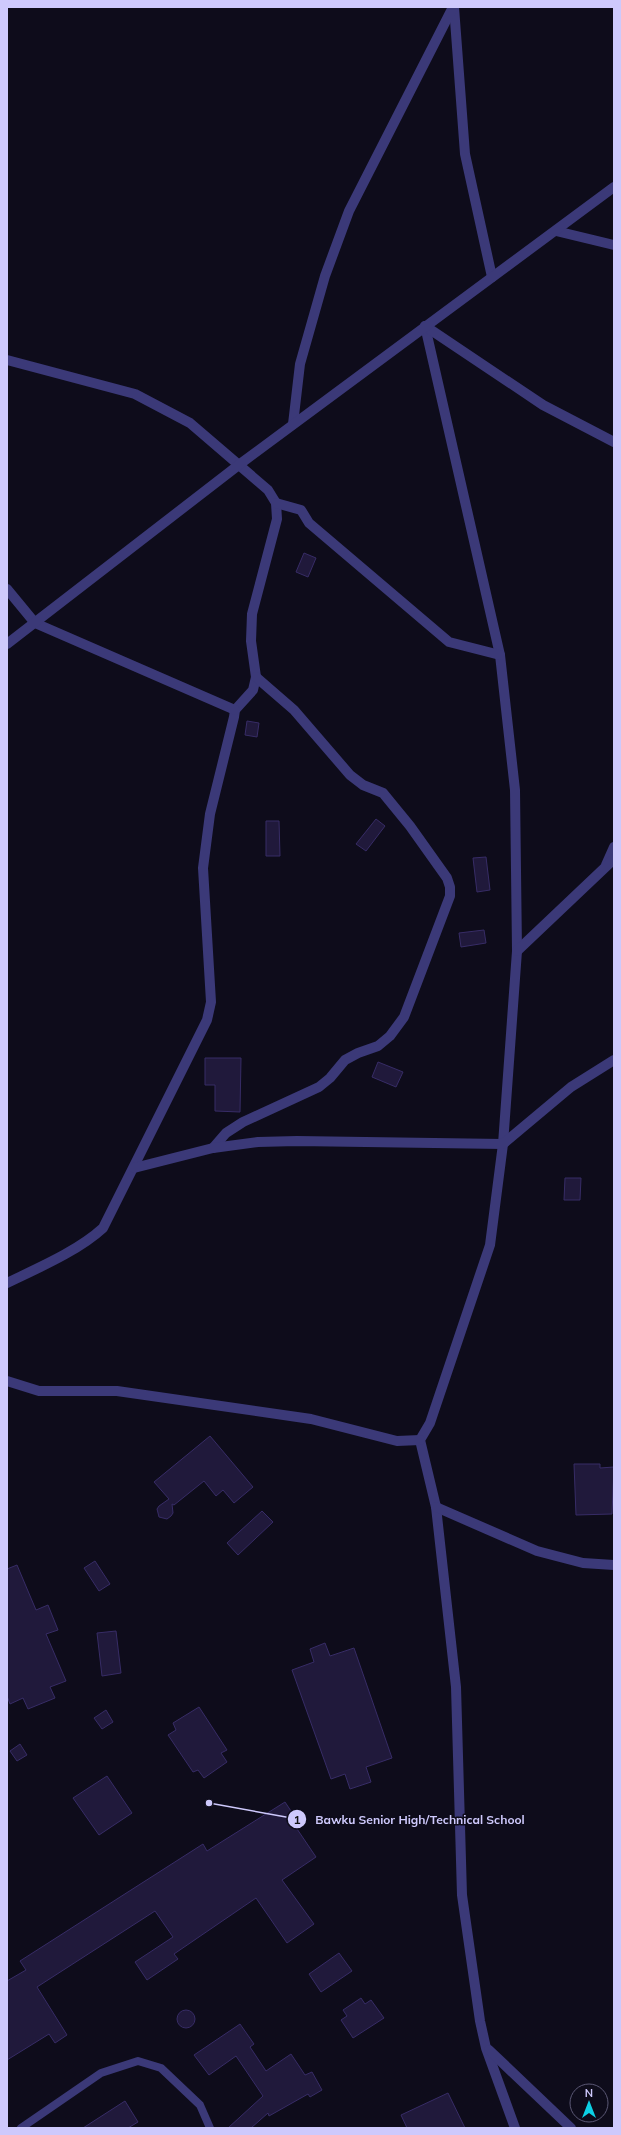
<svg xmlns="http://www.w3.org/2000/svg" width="621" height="2135" viewBox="0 0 621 2135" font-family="Mulish,sans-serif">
<rect width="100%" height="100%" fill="#0e0c1b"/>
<g fill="#20193b" stroke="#372c66">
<path d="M 304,553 L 316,558 L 308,577 L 296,572 Z"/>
<path d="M 247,721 L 259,723 L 257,737 L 245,735 Z"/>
<path d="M 376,819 L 385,826 L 366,851 L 356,844 Z"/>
<path d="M 266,821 L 279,821 L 280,856 L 266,856 Z"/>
<path d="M 486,857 L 490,890 L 477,892 L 473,858 Z"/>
<path d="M 484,930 L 486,943 L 461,947 L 459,933 Z"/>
<path d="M 205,1058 L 241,1058 L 240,1112 L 215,1111 L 215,1085 L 205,1085 Z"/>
<path d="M 378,1062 L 403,1072 L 396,1087 L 372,1077 Z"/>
<path d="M 565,1178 L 581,1178 L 580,1200 L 564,1200 Z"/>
<path d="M 210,1436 L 253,1487 L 234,1503 L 223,1490 L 216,1496 L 204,1481 L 174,1505 L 172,1504 L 173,1513 L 171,1516 L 167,1519 L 159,1517 L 157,1509 L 159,1506 L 169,1499 L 154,1482 Z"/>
<path d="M 574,1464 L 600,1464 L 600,1468 L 614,1467 L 612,1514 L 576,1515 Z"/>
<path d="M 262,1511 L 273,1522 L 238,1555 L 227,1543 Z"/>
<path d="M 95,1561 L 110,1584 L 99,1591 L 84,1568 Z"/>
<path d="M 17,1565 L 36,1610 L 48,1605 L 58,1630 L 46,1634 L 66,1681 L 50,1687 L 55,1698 L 28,1709 L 23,1698 L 10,1704 L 7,1696 L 7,1569 Z"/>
<path d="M 116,1631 L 121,1673 L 102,1676 L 97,1633 Z"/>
<path d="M 325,1643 L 330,1656 L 354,1648 L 392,1758 L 366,1767 L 371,1782 L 350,1789 L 345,1774 L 331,1779 L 292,1670 L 314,1662 L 310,1649 Z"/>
<path d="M 199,1707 L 227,1750 L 221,1753 L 227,1762 L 204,1778 L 198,1770 L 193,1772 L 168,1735 L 176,1730 L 173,1723 Z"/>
<path d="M 106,1710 L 113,1722 L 102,1729 L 94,1718 Z"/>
<path d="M 20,1744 L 27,1755 L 17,1761 L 10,1751 Z"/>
<path d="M 107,1776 L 132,1813 L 99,1835 L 73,1798 Z"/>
<path d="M 285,1802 L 297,1820 L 293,1823 L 316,1857 L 282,1880 L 314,1924 L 287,1943 L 256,1898 L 174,1954 L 178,1959 L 147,1980 L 135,1962 L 173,1937 L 155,1911 L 37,1987 L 67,2035 L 55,2043 L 49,2034 L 7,2060 L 7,1981 L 26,1970 L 20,1961 L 203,1844 L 207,1851 Z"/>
<path d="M 339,1953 L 352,1971 L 321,1992 L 309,1974 Z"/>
<path d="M 361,1998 L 365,2004 L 371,2000 L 384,2018 L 353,2038 L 341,2020 L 347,2016 L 343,2010 Z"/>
<circle cx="186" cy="2019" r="9"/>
<path d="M 240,2024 L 254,2044 L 250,2047 L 266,2071 L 291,2054 L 305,2075 L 312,2072 L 322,2090 L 310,2097 L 308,2094 L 269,2116 L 268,2113 L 251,2128 L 228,2128 L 263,2096 L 236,2056 L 209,2075 L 194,2055 Z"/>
<path d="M 448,2093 L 465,2128 L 407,2128 L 401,2115 Z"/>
<path d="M 125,2101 L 138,2122 L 128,2128 L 83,2128 Z"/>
</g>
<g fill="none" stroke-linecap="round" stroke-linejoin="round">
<path stroke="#3b3978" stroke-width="8" d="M 21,2128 L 101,2073 L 138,2061 L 161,2068 L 200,2105 L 210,2128"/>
<g stroke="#3b3978" stroke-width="10">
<path d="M 454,7 L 465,154 L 492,277"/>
<path d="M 556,231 L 614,245"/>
<path d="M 425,326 L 500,655 L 515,790 L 517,951 L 503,1144 L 490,1245 L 430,1423 L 420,1440 L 436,1507 L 456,1687 L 462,1895 L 480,2021 L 486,2048 L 515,2128"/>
<path d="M 425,326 L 543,405 L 614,442"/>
<path d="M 7,360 L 135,394 L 190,423 L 268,490 L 276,503 L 277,519 L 252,614 L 251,641 L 256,677 L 253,690 L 235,710 L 234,717 L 210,814 L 203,868 L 211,1002 L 207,1020 L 103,1228 C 78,1251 38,1268 7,1283"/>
<path d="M 293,424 L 300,364 L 325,276 L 349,211 L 453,7"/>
<path d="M 276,503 L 301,510 L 309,523 L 449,642 L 500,655"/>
<path d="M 7,589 L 35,623 L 235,710"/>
<path d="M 7,644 L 240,464 L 614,187"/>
<path d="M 606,865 L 614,847"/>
<path d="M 517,951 L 614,859"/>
<path d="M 213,1148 L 226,1133 L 243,1122 L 319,1087 L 330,1078 L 345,1060 L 358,1053 L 378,1046 L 390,1036 L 404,1017 L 450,896 L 450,887 L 447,878 L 410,826 L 383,793 L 363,785 L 350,775 L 294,710 L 256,677"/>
<path d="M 134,1168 L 213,1148 L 258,1142 L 297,1141 L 503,1144 L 571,1087 L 614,1060"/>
<path d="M 7,1381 L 39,1391 L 117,1391 L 311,1419 L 397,1441 L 420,1440"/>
<path d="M 436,1507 L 537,1551 L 583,1563 L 614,1565"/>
<path d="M 489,2050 L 571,2128"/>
</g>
</g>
<path fill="none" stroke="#cec9fc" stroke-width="1.5" d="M209 1803L297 1819"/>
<g fill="#cec9fc" stroke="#0e0c1b" stroke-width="1.5">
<circle cx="209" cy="1803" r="4"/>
<circle cx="297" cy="1819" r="10"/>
</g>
<g font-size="12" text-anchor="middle" font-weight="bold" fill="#111">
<text x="297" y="1824">1</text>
</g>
<g font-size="12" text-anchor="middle" font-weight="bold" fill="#cec9fc" stroke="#0e0c1b" stroke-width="3" stroke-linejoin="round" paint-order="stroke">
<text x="420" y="1824">Bawku Senior High/Technical School</text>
</g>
<rect width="621" height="2135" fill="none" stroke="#cec9fc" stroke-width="16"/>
<g transform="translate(589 2103)"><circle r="19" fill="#0e0c1b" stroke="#5b5875"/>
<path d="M0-3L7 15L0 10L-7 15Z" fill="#0cd0e5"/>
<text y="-6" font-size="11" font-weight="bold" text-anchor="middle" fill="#cec9fc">N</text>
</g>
</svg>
